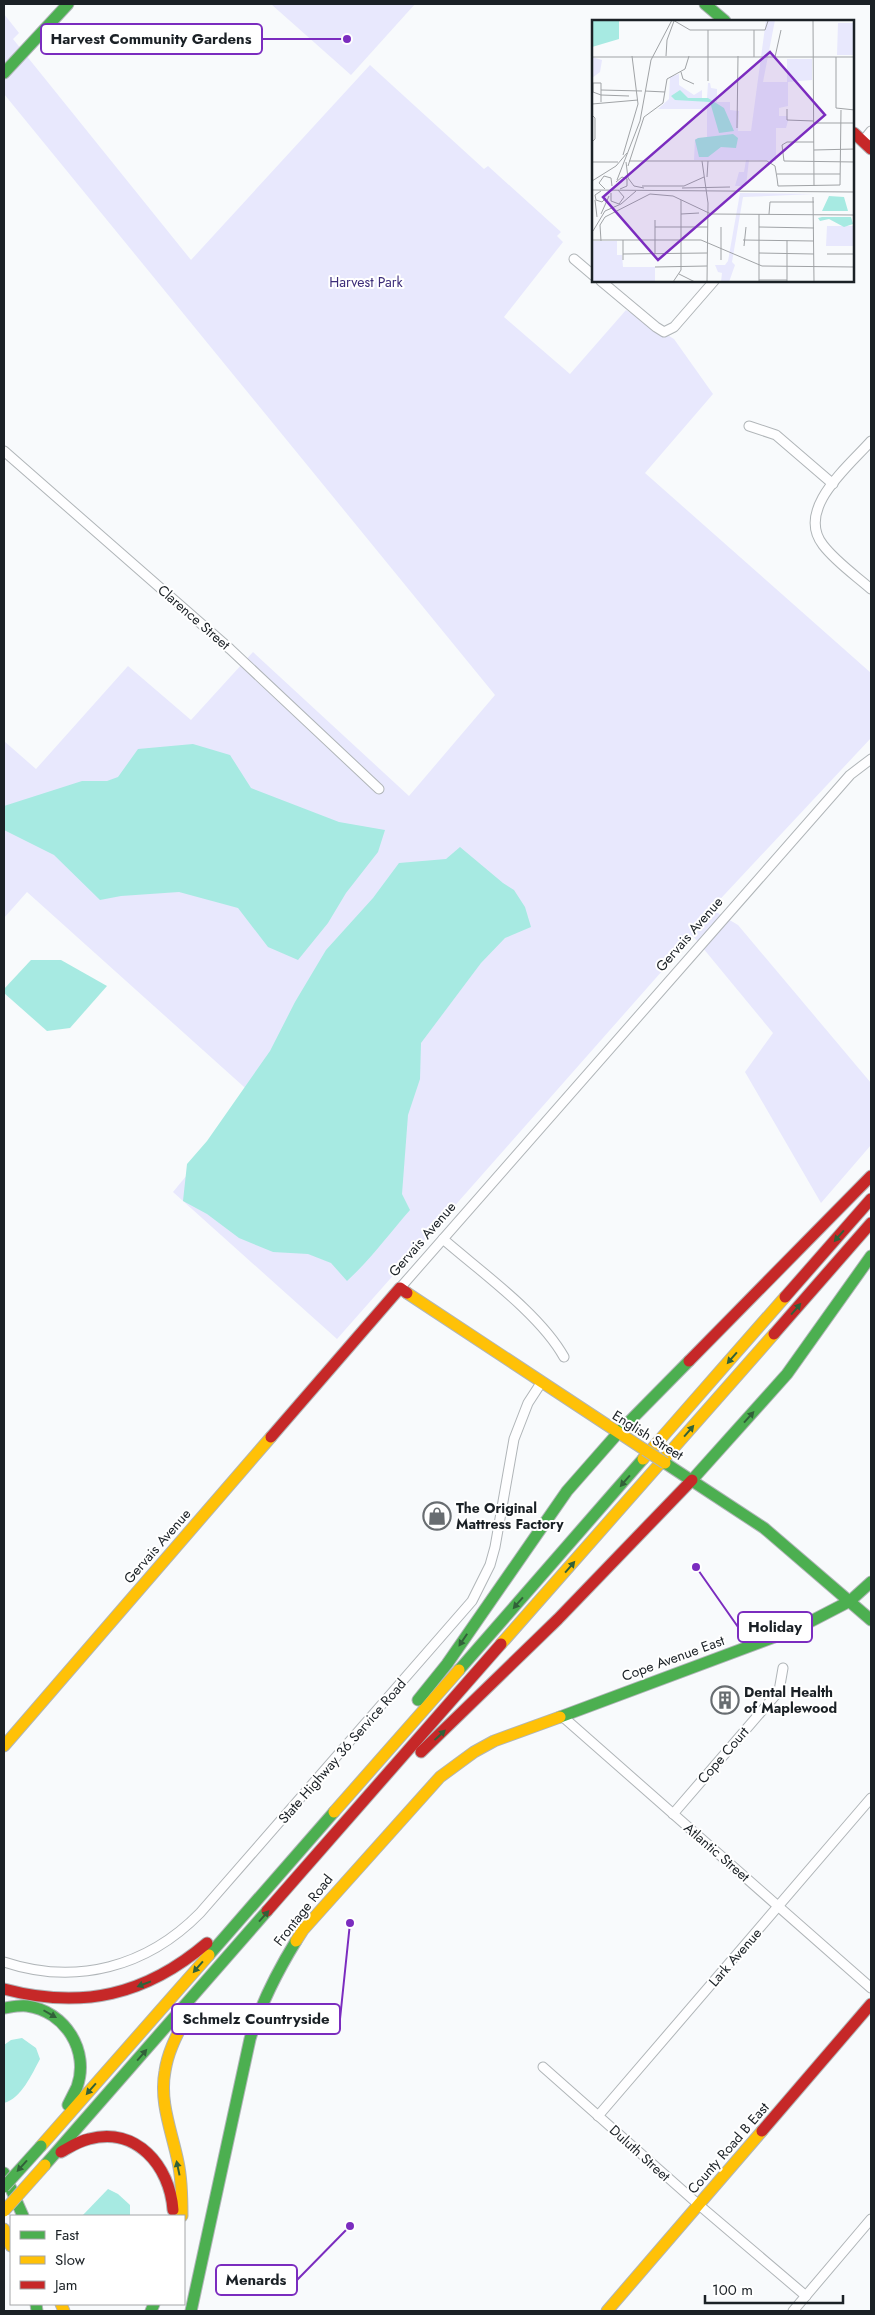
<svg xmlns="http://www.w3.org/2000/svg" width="875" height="2315" viewBox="0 0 875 2315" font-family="Jost,sans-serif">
<rect width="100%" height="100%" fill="#f8fafc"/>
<g fill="#e8e8fd">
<path d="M 271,4 L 415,4 L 351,75 Z"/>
<path d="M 4,14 L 19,33 L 13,39 L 191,260 L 370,65 L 484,169 L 488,166 L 561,232 L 557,236 L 563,242 L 504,317 L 570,374 L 626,310 L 674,339 L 713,394 L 645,473 L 871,673 L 871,738 L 711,909 L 738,925 L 871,1083 L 871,1145 L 821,1203 L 745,1072 L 773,1033 L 693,936 L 337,1339 L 173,1192 L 253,1095 L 27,892 L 4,918 L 4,741 L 36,769 L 128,666 L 191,720 L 253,652 L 409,796 L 495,695 L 4,94 Z"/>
</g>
<g fill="#a7eae2">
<path d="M 193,744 L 230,755 L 251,788 L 339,822 L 385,830 L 378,852 L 346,893 L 328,923 L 298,960 L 268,947 L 238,908 L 179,892 L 121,896 L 100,900 L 54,855 L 4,830 L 4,806 L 82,781 L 107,781 L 118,777 L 138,749 Z"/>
<path d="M 460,847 L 503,883 L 514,890 L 525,907 L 531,927 L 505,938 L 481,963 L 421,1043 L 420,1079 L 408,1115 L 402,1194 L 410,1210 C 389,1234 370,1260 347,1281 L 331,1263 L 308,1254 L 273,1252 L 239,1238 L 207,1214 L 183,1201 L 187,1164 L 207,1141 L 270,1051 L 295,1002 L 326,950 L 373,898 L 399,863 L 446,859 Z"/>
<path d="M 31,960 L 61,960 L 107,986 L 70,1028 L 47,1031 L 4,993 L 4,989 Z"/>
<path d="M 22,2038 L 36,2048 L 40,2059 C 32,2074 21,2099 4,2103 L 4,2045 L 11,2040 Z"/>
<path d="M 108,2189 L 118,2194 L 130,2205 L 130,2216 L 82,2216 Z"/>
</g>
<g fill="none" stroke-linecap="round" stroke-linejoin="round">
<g stroke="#b0b5b8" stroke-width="11">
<g id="street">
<path d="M 863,141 L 871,131"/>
<path d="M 574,259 L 594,276"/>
<path d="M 601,281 L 656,327 L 664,332 L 674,327 L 714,281"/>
<path d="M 749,426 L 776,435 L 833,484"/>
<path d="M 871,441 C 849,466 795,509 823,545 C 836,562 855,575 871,589"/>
<path d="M 4,451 L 230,649 L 379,789"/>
<path d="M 443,1239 C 481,1272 540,1314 564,1357"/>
<path d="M 400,1288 L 850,775 L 871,759"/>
<path d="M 562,1716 L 871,1988"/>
<path d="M 673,1814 L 779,1691 L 783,1668"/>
<path d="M 4,1962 C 76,1986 147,1967 200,1913 L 472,1601 L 490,1565 L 495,1547 L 514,1439 L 528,1403 L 541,1383"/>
<path d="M 543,2067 L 699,2205 L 806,2296"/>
<path d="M 598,2116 L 871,1798"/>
<path d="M 793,2311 L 871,2219"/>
</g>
</g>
<g stroke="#b0b5b8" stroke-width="13">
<g id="fast">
<path d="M 705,4 L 725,21"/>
<path d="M 4,73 L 68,4"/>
<path d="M 665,1463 L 764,1528 L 871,1620"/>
<path d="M 692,1480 L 787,1374 L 871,1256"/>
<path d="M 459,1670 L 643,1459"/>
<path d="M 418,1700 L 447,1664 L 567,1491 L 618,1433 L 689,1361"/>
<path d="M 560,1717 L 796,1629 L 850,1601 L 871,1582"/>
<path d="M 209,1955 L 334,1812"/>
<path d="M 4,2008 C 11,2007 20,2005 27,2006 C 65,2011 90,2051 77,2087 C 74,2093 71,2099 68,2105"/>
<path d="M 45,2165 L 267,1911"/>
<path d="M 4,2173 L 23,2216"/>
<path d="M 36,2304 L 37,2311"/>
<path d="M 151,2311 L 154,2304"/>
<path d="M 191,2311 L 250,2039 C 261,2003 277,1972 296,1941"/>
</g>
</g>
<g stroke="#b0b5b8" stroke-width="13">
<g id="slow">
<path d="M 407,1293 L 645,1450"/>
<path d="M 643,1459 L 785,1297"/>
<path d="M 501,1644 L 774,1334"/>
<path d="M 4,1746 L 271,1437"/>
<path d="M 334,1812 L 459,1670"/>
<path d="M 296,1941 L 303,1930 L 440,1777 L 474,1752 L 494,1741 L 560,1717"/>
<path d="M 41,2146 L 209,1955"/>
<path d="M 182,2216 C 182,2198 182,2180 178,2162 C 172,2132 159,2102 165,2071 C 168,2051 177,2035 186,2017"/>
<path d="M 4,2229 L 11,2246"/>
<path d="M 61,2304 L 64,2311"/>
<path d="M 607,2311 L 762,2131"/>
</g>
</g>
<g stroke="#b0b5b8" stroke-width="13">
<g id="jam">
<path d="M 854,133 L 871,149"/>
<path d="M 785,1297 L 871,1199"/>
<path d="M 774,1334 L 871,1223"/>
<path d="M 689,1361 L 871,1176"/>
<path d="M 271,1437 L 400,1288 L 407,1293"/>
<path d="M 421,1752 L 558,1619 L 692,1480"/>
<path d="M 267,1911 L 501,1644"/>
<path d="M 4,1989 C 82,2010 146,1995 207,1943"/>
<path d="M 762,2131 L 871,2004"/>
<path d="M 61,2152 C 70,2147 79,2141 89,2139 C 136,2126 170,2166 173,2210"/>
</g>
</g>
<use href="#street" stroke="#fefeff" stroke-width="9"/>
<use href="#fast" stroke="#4caf50" stroke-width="11"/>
<use href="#slow" stroke="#ffc107" stroke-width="11"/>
<use href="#jam" stroke="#c62828" stroke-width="11"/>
<g stroke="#b0b5b8" stroke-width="13" stroke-linecap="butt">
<path id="fast-bridge" d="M 4,2187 L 41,2146"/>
</g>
<g stroke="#b0b5b8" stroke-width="13" stroke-linecap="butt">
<g id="slow-bridge">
<path d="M 645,1450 L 665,1463"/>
<path d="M 4,2211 L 45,2165"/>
</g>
</g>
<use href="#fast-bridge" stroke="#4caf50" stroke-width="11"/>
<use href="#slow-bridge" stroke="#ffc107" stroke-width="11"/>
</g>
<defs><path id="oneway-solid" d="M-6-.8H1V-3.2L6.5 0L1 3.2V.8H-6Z" transform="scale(1.25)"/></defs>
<g fill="#316139">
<use href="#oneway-solid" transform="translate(839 1236) rotate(131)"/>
<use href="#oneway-solid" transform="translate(796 1309) rotate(-49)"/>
<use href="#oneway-solid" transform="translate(732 1358) rotate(131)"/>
<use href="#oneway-solid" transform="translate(749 1417) rotate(-48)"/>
<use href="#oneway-solid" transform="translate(689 1431) rotate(-49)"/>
<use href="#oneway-solid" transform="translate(625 1481) rotate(131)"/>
<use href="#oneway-solid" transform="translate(570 1567) rotate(-49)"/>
<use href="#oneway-solid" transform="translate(518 1603) rotate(131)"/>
<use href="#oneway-solid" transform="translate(463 1640) rotate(124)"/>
<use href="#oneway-solid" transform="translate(440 1735) rotate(-43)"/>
<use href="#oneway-solid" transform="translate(264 1916) rotate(-48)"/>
<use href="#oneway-solid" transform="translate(198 1967) rotate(131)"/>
<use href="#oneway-solid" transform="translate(144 1984) rotate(159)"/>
<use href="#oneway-solid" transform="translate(50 2014) rotate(30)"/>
<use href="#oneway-solid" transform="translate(142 2055) rotate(-49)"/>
<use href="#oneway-solid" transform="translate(91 2089) rotate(131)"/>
<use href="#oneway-solid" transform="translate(22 2166) rotate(132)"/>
<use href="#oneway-solid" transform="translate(178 2168) rotate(-102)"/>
</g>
<defs>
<g id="shop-ring" transform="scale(1.4375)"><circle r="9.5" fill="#fff" stroke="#686d71" stroke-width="1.5"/><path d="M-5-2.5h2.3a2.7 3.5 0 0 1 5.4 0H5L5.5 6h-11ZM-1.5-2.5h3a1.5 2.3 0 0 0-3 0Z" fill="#686d71"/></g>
<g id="building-ring" transform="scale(1.4375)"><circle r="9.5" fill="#fff" stroke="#686d71" stroke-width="1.5"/><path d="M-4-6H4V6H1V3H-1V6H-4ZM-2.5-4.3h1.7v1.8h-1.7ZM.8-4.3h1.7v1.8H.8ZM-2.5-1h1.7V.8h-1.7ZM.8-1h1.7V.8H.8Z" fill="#686d71"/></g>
</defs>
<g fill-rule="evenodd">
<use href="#shop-ring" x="437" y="1516"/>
<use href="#building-ring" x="725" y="1700"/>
</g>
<g text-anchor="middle" stroke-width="4" stroke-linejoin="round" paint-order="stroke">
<g font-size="14" fill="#3c2d79" stroke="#fff">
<text x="366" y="287">Harvest Park</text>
</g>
<g font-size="14" fill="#1b2126" stroke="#fff">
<text transform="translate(194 617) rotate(41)" y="5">Clarence Street</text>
<text transform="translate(689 934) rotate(-49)" y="5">Gervais Avenue</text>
<text transform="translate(422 1239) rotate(-49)" y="5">Gervais Avenue</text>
<text transform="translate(648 1435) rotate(32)" y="5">English Street</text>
<text transform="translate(157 1546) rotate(-49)" y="5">Gervais Avenue</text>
<text transform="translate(673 1658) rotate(-20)" y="5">Cope Avenue East</text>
<text transform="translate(342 1751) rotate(-49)" y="5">State Highway 36 Service Road</text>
<text transform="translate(723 1755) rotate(-49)" y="5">Cope Court</text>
<text transform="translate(717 1852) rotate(41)" y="5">Atlantic Street</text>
<text transform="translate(303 1910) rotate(-52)" y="5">Frontage Road</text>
<text transform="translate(735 1957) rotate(-49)" y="5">Lark Avenue</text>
<text transform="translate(728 2148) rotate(-49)" y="5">County Road B East</text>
<text transform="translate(640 2153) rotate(42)" y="5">Duluth Street</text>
</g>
<g font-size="14" font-weight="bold" fill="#1b2126" stroke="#fff" text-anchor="start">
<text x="456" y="1513">The Original<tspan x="456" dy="16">Mattress Factory</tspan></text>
<text x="744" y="1697">Dental Health<tspan x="744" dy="16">of Maplewood</tspan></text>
</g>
</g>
<g transform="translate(592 20)">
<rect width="262" height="262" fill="#f8fafc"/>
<path d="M 174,0 L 183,0 L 171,62 L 195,62 L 195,39 L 220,39 L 220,60 L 196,62 L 196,86 L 187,88 L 187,96 L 195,96 L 196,101 L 194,108 L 184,108 L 184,141 L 157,140 L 154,166 L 143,166 L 147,152 L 152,152 L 154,140 L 102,140 L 103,119 L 115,118 L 115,89 L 66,89 L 77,79 L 78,57 L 87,54 L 87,65 L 102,75 L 110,70 L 110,78 L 115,78 L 116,63 L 118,63 L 119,68 L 125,69 L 125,82 L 138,82 L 138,90 L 147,91 L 146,111 L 159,111 ZM 262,3 L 262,35 L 245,35 L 246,3 ZM 0,37 L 10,40 L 8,52 L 0,58 ZM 148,173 L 223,174 L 151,177 L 140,242 L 143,245 L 137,262 L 129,262 L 130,253 L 126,252 L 123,245 L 133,245 L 136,241 ZM 235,206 L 262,206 L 262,226 L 234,226 ZM 0,221 L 25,221 L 25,235 L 30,235 L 31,247 L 63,247 L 63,262 L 0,262 Z" fill="#e8e8fd"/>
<path d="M 0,0 L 27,0 L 27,19 L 0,27 ZM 88,70 L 96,78 L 116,78 L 132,88 L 142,111 L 127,113 L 118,82 L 83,80 L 79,76 ZM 141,114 L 146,118 L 144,128 L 129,127 L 116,137 L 107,137 L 103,120 L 106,118 ZM 237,176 L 252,177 L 256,191 L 230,191 ZM 230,197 L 259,197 L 261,204 L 252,207 L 237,199 L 228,201 L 226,198 Z" fill="#a7eae2"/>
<path fill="none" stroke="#a0a3a6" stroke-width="1" d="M 81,0 L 98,10 L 173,10 L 176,1M 221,0 L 222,166M 116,10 L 116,61M 74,36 L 75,20 L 82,1M 0,37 L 263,37M 162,37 L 162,10M 183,37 L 189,10M 244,37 L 244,88 L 263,90M 89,52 L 91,59 L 102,64M 9,70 L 50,71M 53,71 L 73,72M 9,82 L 9,63 L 1,63 L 1,72 L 9,75 L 37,76M 0,84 L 46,80M 195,89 L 195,100 L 222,101M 0,95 L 3,98 L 3,119 L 0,122M 222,103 L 263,103M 145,108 L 146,36M 195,122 L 190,125 L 192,141 L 263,142M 195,122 L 222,122M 222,130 L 263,129M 31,135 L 46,84 L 40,36M 37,141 L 175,141 L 183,146 L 185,158M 110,141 L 116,183 L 115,262M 0,142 L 26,142M 34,142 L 36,158 L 42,166 L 52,168M 36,146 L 52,97 L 71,83 L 75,59 L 93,49 L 97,36M 185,154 L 248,154M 115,157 L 116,141M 185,158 L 186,166 L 248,165 L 249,90M 25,160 L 48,101 L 59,40 L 80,0M 0,161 L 24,146 L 35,133M 24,162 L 30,157 L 35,159 L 35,166 L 28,169M 50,166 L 92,166 L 112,157M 90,168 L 138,167M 13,169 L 7,163 L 12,156 L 19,158 L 20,166M 0,170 L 263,172M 9,171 L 3,175 L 4,180 L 10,182 L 14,178M 19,173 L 19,181 L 27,184 L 32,177 L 26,170M 221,177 L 222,262M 3,180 L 5,197M 9,194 L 17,176M 89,194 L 107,193M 167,194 L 167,262M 177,194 L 178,182 L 222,182M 63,200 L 63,234M 63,207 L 116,207M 167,207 L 222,208M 1,211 L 13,191 L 29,184 L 44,171M 0,220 L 109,220 L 170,246 L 263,247M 31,220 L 31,240M 151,220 L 222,221M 195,220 L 195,262M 9,221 L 8,205 L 13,197 L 58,174 L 81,176 L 119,194 L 263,195M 152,226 L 154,207M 167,233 L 222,234M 31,234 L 115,233M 235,234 L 263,234M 129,240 L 129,207M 63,247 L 115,246M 87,254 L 103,262M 167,260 L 195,260M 81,262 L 89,250 L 89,180"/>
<path fill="#7b2cbf" fill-opacity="0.15" stroke="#7b2cbf" stroke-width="2.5" d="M 178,32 L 233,95 L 66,240 L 11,177 Z"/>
<rect width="262" height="262" fill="none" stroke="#1b2126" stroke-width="2.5"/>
</g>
<path fill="none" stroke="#7b2cbf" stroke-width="2" d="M347 39L262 39M696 1567L738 1627M350 1923L340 2019M350 2226L297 2280"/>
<g fill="#7b2cbf" stroke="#fff" stroke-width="2">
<circle cx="347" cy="39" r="5"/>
<circle cx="696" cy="1567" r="5"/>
<circle cx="350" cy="1923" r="5"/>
<circle cx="350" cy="2226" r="5"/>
</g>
<g fill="#fff" stroke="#7b2cbf" stroke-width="2">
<rect x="41" y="24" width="221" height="30" rx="5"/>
<rect x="738" y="1612" width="74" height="30" rx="5"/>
<rect x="172" y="2004" width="168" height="30" rx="5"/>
<rect x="216" y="2265" width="81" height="30" rx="5"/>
</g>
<g font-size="15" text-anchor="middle" font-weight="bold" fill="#1b2126">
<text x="151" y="44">Harvest Community Gardens</text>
<text x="775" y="1632">Holiday</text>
<text x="256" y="2024">Schmelz Countryside</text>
<text x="256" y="2285">Menards</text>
</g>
<rect width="875" height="2315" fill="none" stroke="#1b2126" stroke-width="10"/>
<rect x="10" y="2215" width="175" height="90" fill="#ffffff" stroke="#a4a6a8"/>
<rect x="20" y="2231" width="25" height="8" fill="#4caf50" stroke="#a4a6a8"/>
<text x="55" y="2240" font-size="15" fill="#1b2126">Fast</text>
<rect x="20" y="2256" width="25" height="8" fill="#ffc107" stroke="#a4a6a8"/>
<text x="55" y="2265" font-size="15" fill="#1b2126">Slow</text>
<rect x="20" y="2281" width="25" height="8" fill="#c62828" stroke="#a4a6a8"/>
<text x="55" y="2290" font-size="15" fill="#1b2126">Jam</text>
<path d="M705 2295v8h138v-8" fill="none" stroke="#1b2126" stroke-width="2.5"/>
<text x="712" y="2295" font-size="15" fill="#1b2126" stroke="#ffffff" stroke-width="4" paint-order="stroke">100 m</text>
</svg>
